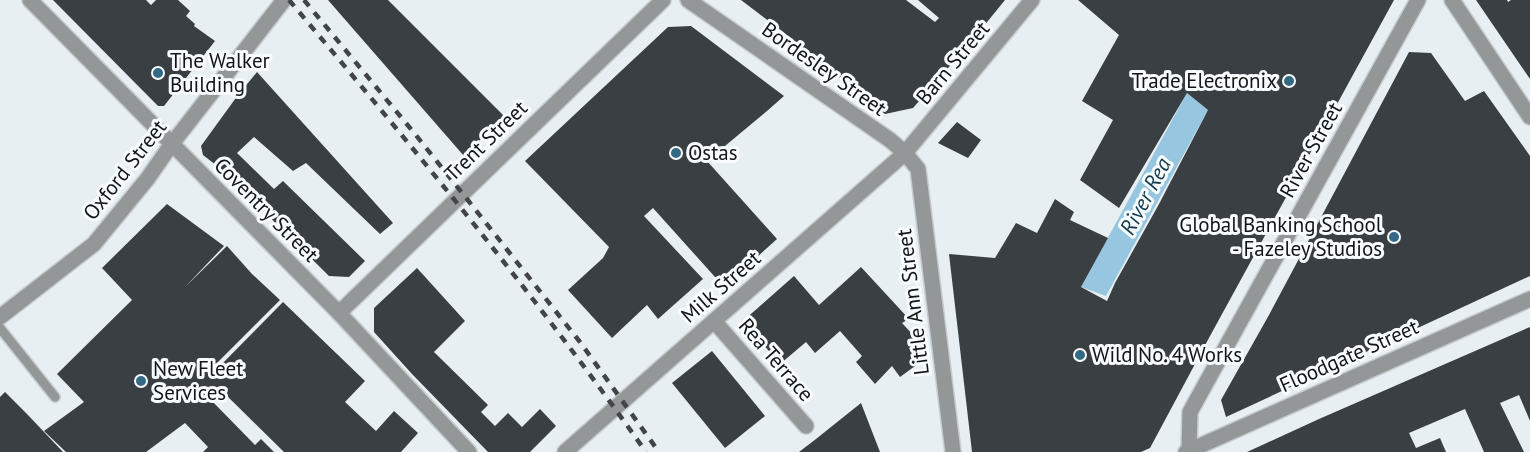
<svg xmlns="http://www.w3.org/2000/svg" width="1530" height="452" viewBox="0 0 1530 452" font-family="'PT Sans',sans-serif">
<rect width="100%" height="100%" fill="#e8eff3"/>
<path fill="#96c6e0" d="M 1187,93 L 1208,110 L 1106,296 L 1081,287 Z"/>
<g fill="#393f42">
<path d="M 53,0 L 146,0 L 151,5 L 156,0 L 178,0 L 190,11 L 186,16 L 195,24 L 194,26 L 215,41 L 164,106 L 158,106 Z"/>
<path d="M 328,0 L 388,0 L 504,116 L 464,156 Z"/>
<path d="M 741,0 L 906,0 L 935,22 L 939,18 L 918,0 L 1005,0 L 970,43 L 913,108 L 885,114 L 782,31 Z"/>
<path d="M 1078,0 L 1394,0 L 1210,336 L 1150,448 L 1141,452 L 972,452 L 949,254 L 995,258 L 1016,223 L 1037,233 L 1055,199 L 1074,212 L 1070,220 L 1108,238 L 1081,287 L 1107,301 L 1115,283 L 1159,204 L 1208,110 L 1187,93 L 1119,208 L 1080,180 L 1113,120 L 1082,101 L 1119,35 Z"/>
<path d="M 1476,0 L 1507,0 L 1508,2 L 1511,0 L 1530,0 L 1530,79 Z"/>
<path d="M 691,26 L 784,96 L 767,111 L 707,161 L 777,239 L 724,287 L 653,208 L 644,216 L 703,279 L 658,319 L 647,305 L 612,338 L 568,290 L 603,258 L 609,247 L 525,161 L 668,27 Z"/>
<path d="M 1409,52 L 1431,53 L 1465,101 L 1484,91 L 1530,156 L 1530,276 L 1226,417 L 1221,400 L 1269,315 Z"/>
<path d="M 257,72 L 393,223 L 380,234 L 306,163 L 293,171 L 254,137 L 237,153 L 274,189 L 283,181 L 365,261 L 349,277 L 329,276 L 221,169 L 203,155 L 201,146 L 238,95 Z"/>
<path d="M 957,122 L 981,140 L 968,158 L 938,143 Z"/>
<path d="M 167,204 L 224,246 L 185,287 L 227,246 L 252,274 L 280,300 L 213,367 L 216,370 L 283,302 L 365,381 L 345,402 L 376,431 L 394,411 L 418,433 L 401,452 L 284,452 L 220,389 L 210,399 L 255,445 L 261,439 L 274,452 L 203,452 L 208,447 L 185,423 L 146,452 L 66,452 L 44,431 L 84,402 L 57,374 L 132,300 L 102,268 Z"/>
<path d="M 861,267 L 909,319 L 902,323 L 926,349 L 926,358 L 900,377 L 892,366 L 875,384 L 856,362 L 862,356 L 840,331 L 815,353 L 806,342 L 780,364 L 743,321 L 794,276 L 819,305 Z"/>
<path d="M 417,268 L 465,321 L 434,352 L 488,405 L 481,412 L 495,426 L 508,413 L 522,427 L 540,409 L 556,426 L 530,452 L 488,452 L 412,374 L 374,332 L 374,308 Z"/>
<path d="M 1530,327 L 1530,421 L 1519,395 L 1500,403 L 1524,452 L 1484,452 L 1465,409 L 1409,433 L 1416,448 L 1440,438 L 1446,452 L 1247,452 L 1319,419 Z"/>
<path d="M 712,351 L 765,416 L 725,448 L 672,383 Z"/>
<path d="M 5,392 L 27,414 L 63,452 L 0,452 L 0,397 Z"/>
<path d="M 861,403 L 880,452 L 799,452 L 816,439 Z"/>
</g>
<g fill="none" stroke-linecap="round" stroke-linejoin="round">
<g stroke="#c6cccf" stroke-width="12">
<path id="lane" d="M 0,328 L 55,397"/>
</g>
<g stroke="#c6cccf" stroke-width="18">
<g id="street">
<path d="M 30,0 L 339,313 L 469,452"/>
<path d="M 688,0 L 890,140 L 905,153 L 918,169 L 953,452"/>
<path d="M 1452,0 L 1530,117"/>
<path d="M 339,313 L 663,0"/>
<path d="M 0,317 L 94,244 L 148,178 L 171,145 L 284,0"/>
<path d="M 714,321 L 806,426"/>
<path d="M 1189,451 L 1190,412 L 1418,0"/>
<path d="M 565,452 L 905,153 L 1032,0"/>
<path d="M 1186,452 L 1530,299"/>
</g>
</g>
<use href="#lane" stroke="#949798" stroke-width="9"/>
<use href="#street" stroke="#949798" stroke-width="15"/>
<g stroke="#424547" stroke-width="4.5" stroke-dasharray="8 8" stroke-linecap="butt">
<path d="M 289,0 C 413,147 535,295 646,452"/>
<path d="M 304,0 L 415,134 L 467,199 L 580,342 L 659,452"/>
</g>
</g>
<g fill="#346985" stroke="#f8fcfe" stroke-width="2">
<circle cx="158" cy="73" r="6"/>
<circle cx="1289" cy="81" r="6"/>
<circle cx="676" cy="153" r="6"/>
<circle cx="1394" cy="237" r="6"/>
<circle cx="1080" cy="355" r="6"/>
<circle cx="141" cy="381" r="6"/>
</g>
<g text-anchor="middle" stroke-width="6" stroke-linejoin="round" paint-order="stroke">
<g font-size="21" fill="#121415" stroke="#f8fcfe" text-anchor="start">
<text x="170" y="68">The Walker<tspan x="170" dy="24">Building</tspan></text>
<text x="1277" y="88" text-anchor="end">Trade Electronix</text>
<text x="688" y="160">Ostas</text>
<text x="1382" y="232" text-anchor="end">Global Banking School<tspan x="1382" dy="24">- Fazeley Studios</tspan></text>
<text x="1092" y="362">Wild No. 4 Works</text>
<text x="153" y="376">New Fleet<tspan x="153" dy="24">Services</tspan></text>
</g>
<g font-size="21" fill="#121415" stroke="#f8fcfe">
<text transform="translate(953 63) rotate(-50)" y="7">Barn Street</text>
<text transform="translate(824 69) rotate(35)" y="7">Bordesley Street</text>
<text transform="translate(486 141) rotate(-44)" y="7">Trent Street</text>
<text transform="translate(1311 150) rotate(-61)" y="7">River Street</text>
<text transform="translate(125 170) rotate(-52)" y="7">Oxford Street</text>
<text transform="translate(266 210) rotate(45)" y="7">Coventry Street</text>
<text transform="translate(721 287) rotate(-41)" y="7">Milk Street</text>
<text transform="translate(913 302) rotate(-97)" y="7">Little Ann Street</text>
<text transform="translate(1349 356) rotate(-24)" y="7">Floodgate Street</text>
<text transform="translate(776 360) rotate(49)" y="7">Rea Terrace</text>
</g>
<g font-size="22" font-style="italic" fill="#143c4f" stroke="#f8fcfe">
<text transform="translate(1145 196) rotate(-62)" y="8">River Rea</text>
</g>
</g>
</svg>
